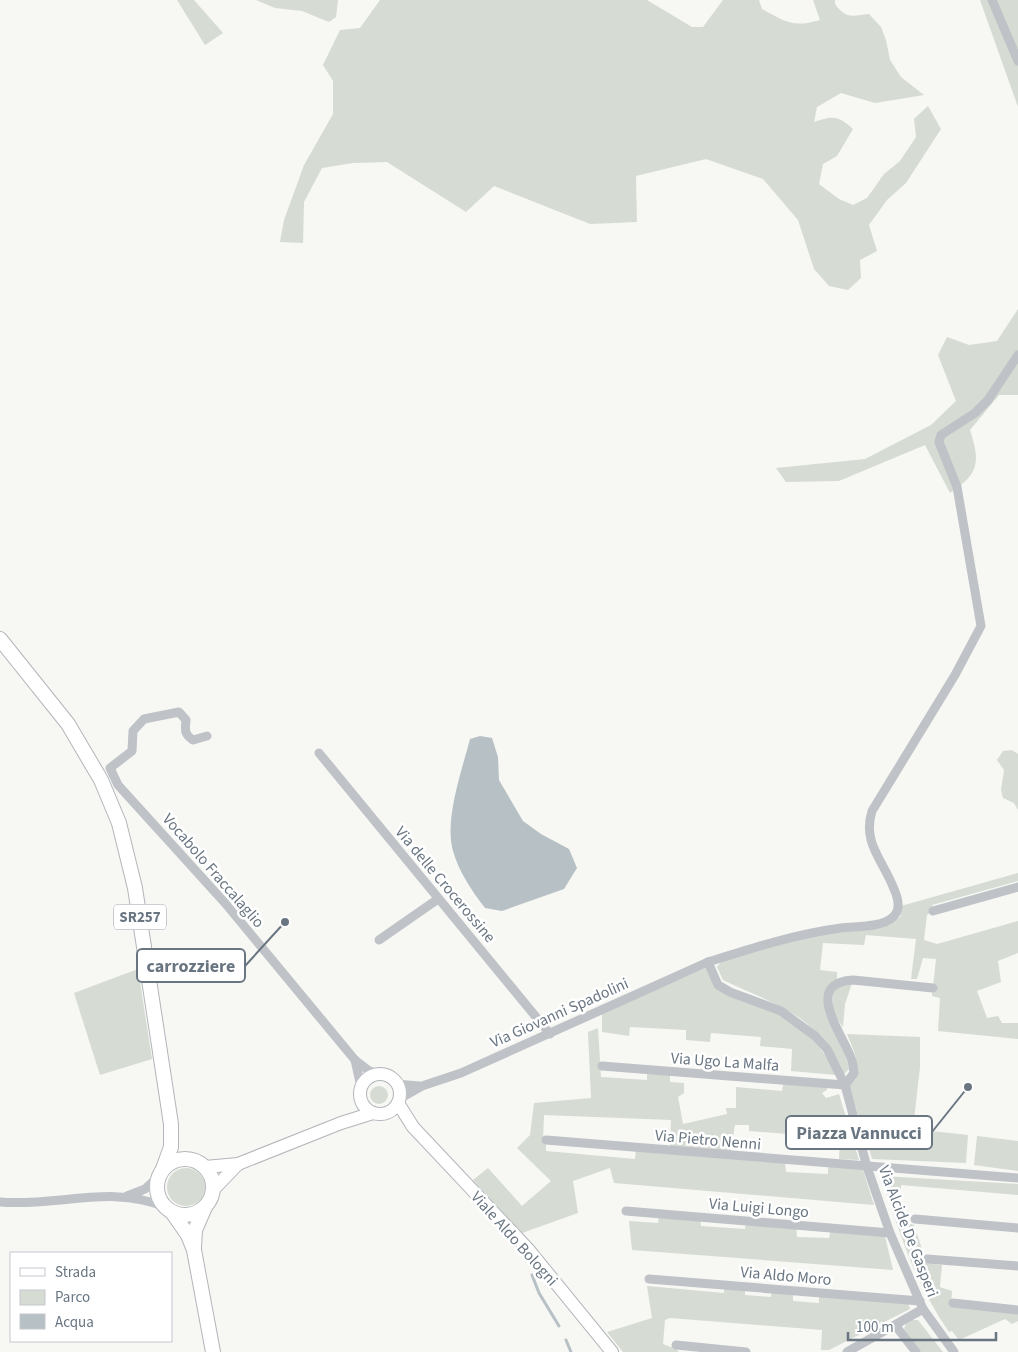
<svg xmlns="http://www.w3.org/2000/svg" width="1018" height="1352" viewBox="0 0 1018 1352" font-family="'Source Sans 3',sans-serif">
<rect width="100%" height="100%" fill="#f7f7f4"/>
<g fill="#d6dbd4" fill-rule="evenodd">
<path d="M 177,0 L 194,0 L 223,33 L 205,45 Z"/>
<path d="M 256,0 L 338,0 L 336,17 L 329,22 L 302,11 L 275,8 Z"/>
<path d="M 380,0 L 647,0 L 692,27 L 703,27 L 723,0 L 759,0 L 762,9 C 786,22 793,28 820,20 L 813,0 L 835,0 L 835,4 C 846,19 852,16 869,14 L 881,27 L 886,40 L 890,60 L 901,77 L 924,95 L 875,103 L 841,93 L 817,107 L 814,122 C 833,116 837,115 853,129 L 837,156 L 823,164 L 819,184 L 839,199 L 853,205 L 867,198 L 884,174 L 900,161 L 916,137 L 914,119 L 928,106 L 941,129 L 906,183 L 887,200 L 869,225 L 877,251 L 860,260 L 861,278 L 848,290 L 829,286 L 814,269 L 798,220 L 763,179 L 706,159 L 636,176 L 637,222 L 590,224 L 494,186 L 466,212 L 387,162 L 353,163 L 322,168 L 304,202 L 303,243 L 280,242 L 284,220 L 304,165 L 333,114 L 333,81 L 323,65 L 340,30 L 360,28 Z"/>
<path d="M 980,0 L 1018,0 L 1018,107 Z"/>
<path d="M 1018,309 L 1018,395 L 999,395 L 970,430 C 980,462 980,473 950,493 L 925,445 L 839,481 L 786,482 L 776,468 L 865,459 L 931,425 L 956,401 L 938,355 L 947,337 L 969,345 L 997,341 Z"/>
<path d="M 1012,750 L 1018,754 L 1018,810 L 1014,803 L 1003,798 L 1001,790 L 1004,770 L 997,760 L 1003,751 Z"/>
<path d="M 1018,873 L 1018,881 L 932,905 L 933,911 L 927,915 L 924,940 L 937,944 L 1018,921 L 1018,953 L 998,961 L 1001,982 L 977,991 L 987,1018 L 998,1016 L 1002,1023 L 1018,1023 L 1018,1039 L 938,1031 L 940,998 L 932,996 L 936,959 L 923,958 L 917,979 L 911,979 L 916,939 L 866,935 L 864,945 L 823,943 L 820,970 L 837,972 L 837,979 C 804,1002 846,1042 849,1069 L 844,1074 C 813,1011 781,1008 723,980 L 717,967 L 722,961 C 750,952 779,942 807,936 C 833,931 882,934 901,916 L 901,906 Z"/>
<path d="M 706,968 L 715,986 C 766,1007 812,1021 836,1075 L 791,1071 L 792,1049 L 760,1046 L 761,1037 L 711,1033 L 710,1042 L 686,1040 L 686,1030 L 630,1027 L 629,1036 L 602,1032 L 602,1013 Z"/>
<path d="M 138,969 L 152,1059 L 100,1075 L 74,993 Z"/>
<path d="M 853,980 L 845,1004 L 843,1027 C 834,1015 830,1005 834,990 Z"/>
<path d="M 598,1028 L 601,1077 L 647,1080 L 647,1070 L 670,1071 L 670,1082 L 684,1083 L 684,1093 L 678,1097 L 683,1124 L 727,1114 L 726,1108 L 736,1108 L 736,1087 L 782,1091 L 784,1080 L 827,1084 L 827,1090 L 822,1093 L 826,1098 L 839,1094 L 859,1160 L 839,1159 L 840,1138 L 749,1131 L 749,1125 L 735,1125 L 730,1156 L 785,1161 L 786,1172 L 828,1174 L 828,1164 L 862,1167 L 874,1205 L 614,1183 L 610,1168 L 573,1181 L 578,1213 L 522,1233 L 473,1180 L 488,1168 L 522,1206 L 551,1181 L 517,1148 L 530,1135 L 534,1103 L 591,1098 L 588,1032 ZM 544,1115 L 671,1120 L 670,1151 L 636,1148 L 635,1159 L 546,1151 L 546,1140 L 543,1140 Z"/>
<path d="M 847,1034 L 920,1037 L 920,1067 L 913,1129 L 968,1135 L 966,1163 L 872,1159 L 849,1086 C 862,1065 856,1056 847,1034 Z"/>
<circle cx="379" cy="1095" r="9"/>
<path d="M 977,1136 L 1018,1141 L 1018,1171 L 974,1165 Z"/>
<circle cx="186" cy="1187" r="19"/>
<path d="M 882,1176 L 1018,1184 L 1018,1195 L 901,1185 L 899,1208 L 904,1209 L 903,1221 L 914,1225 L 923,1252 L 922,1263 L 942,1265 L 940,1287 L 952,1291 L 951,1306 L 1018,1313 L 1018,1321 L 1012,1324 L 1005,1319 L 959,1340 L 952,1331 L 949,1332 C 916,1284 898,1232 882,1176 Z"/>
<path d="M 659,1214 L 700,1217 L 701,1226 L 745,1229 L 746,1221 L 796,1226 L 797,1237 L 829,1238 L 831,1228 L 884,1232 L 893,1270 L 632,1250 L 629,1221 L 658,1223 Z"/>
<path d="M 724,1285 L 745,1287 L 745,1295 L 771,1297 L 772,1289 L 793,1291 L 793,1301 L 819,1303 L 819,1293 L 907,1300 L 910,1309 L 829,1350 L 821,1350 L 822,1330 L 670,1318 L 665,1320 L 663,1344 L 676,1349 L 679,1352 L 623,1352 L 607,1332 L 652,1318 L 647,1286 L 724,1293 Z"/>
<path d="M 912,1320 L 918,1320 L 943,1352 L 920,1352 L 904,1329 L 907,1321 Z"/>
</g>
<path fill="#b7c1c5" d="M 480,736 L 492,738 L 498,757 L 499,780 L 523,821 L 541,834 L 569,849 L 577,868 L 564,889 L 502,911 L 485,908 C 472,891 459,872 453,851 C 444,820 462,770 470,739 Z"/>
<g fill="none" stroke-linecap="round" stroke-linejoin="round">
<g stroke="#b7c1c5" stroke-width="3">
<path d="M 532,1275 L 539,1293 L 559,1326"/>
<path d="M 566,1340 L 571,1352"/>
</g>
<g stroke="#b1b6ba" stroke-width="14">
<g id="secondary">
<circle cx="380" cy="1094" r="20"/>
<path d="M 398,1103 L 413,1127 L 528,1249 L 612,1352"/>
<path d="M 205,1167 L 238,1164 L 341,1123 L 373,1113"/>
<path d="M 213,1190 L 238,1164"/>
</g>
</g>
<g stroke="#b2b6ba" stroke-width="16">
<g id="primary">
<path d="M 0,639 L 68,724 L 101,780 L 119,823 L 135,888 L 171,1124 L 171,1147 L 163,1169"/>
<circle cx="185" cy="1187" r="28"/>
<path d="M 172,1212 L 188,1235 L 194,1250 L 213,1352"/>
<path d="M 194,1247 L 195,1230 L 205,1207"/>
</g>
</g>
<g stroke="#bfc2c6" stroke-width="9">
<path d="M 992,0 L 1018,61"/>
<path d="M 207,736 L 193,740 C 184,734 185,730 186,720 L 179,712 L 144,719 L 133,731 L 132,751 L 110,768 L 118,785 L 225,903 L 355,1060 L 368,1070 L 379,1075"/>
<path d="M 319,753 L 550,1034"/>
<path d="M 933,911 L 1018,887"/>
<path d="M 379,940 L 438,899"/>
<path d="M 708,962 L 718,985 L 730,992 L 781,1011 L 815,1036 L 827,1049 L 845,1085 L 867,1167 L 890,1233 L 923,1309 L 954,1352"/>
<path d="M 355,1060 L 361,1087"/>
<path d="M 602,1066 L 845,1085"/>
<path d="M 396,1084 L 419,1086"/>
<path d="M 845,1085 L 854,1073 C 853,1068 853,1062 851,1058 C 843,1035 802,983 853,980 L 933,988"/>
<path d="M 399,1099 L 422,1086 L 461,1073 L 708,962 C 752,948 796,934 841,928 C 856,926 881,928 893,917 C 901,910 898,898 894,889 C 883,860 862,843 872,811 L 955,675 L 981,626 L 957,487 L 939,442 L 941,435 L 975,413 L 988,400 L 1018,355"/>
<path d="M 546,1140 L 1018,1178"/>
<path d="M 127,1196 L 145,1189 L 159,1176"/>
<path d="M 0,1202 C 55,1207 113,1184 165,1207"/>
<path d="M 626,1211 L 890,1233"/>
<path d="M 915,1219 L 1018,1228"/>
<path d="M 927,1259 L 1018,1266"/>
<path d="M 649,1279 L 920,1301"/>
<path d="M 953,1303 L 1018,1310"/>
<path d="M 895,1325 L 916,1352"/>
<path d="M 676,1345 L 746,1352"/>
<path d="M 847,1352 L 923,1309"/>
</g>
<use href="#secondary" stroke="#fff" stroke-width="12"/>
<use href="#primary" stroke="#fff" stroke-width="14"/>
</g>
<g text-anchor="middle" stroke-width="5" stroke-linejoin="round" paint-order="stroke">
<rect fill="#fff" stroke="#969fa8" stroke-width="1" x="114" y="904.5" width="52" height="25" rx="4"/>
<g font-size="15" font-weight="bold" fill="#697682">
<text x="140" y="922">SR257</text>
</g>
<g font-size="16" fill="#697682" stroke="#fff">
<text transform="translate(214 870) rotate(49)" y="6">Vocabolo Fraccalaglio</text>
<text transform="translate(446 884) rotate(50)" y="6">Via delle Crocerossine</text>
<text transform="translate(559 1012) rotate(-24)" y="6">Via Giovanni Spadolini</text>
<text transform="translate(725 1061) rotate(4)" y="6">Via Ugo La Malfa</text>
<text transform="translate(708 1139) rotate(5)" y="6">Via Pietro Nenni</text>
<text transform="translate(759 1207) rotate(5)" y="6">Via Luigi Longo</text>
<text transform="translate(909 1231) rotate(69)" y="6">Via Alcide De Gasperi</text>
<text transform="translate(515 1238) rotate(48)" y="6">Viale Aldo Bologni</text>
<text transform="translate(786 1275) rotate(5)" y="6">Via Aldo Moro</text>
</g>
</g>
<path fill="none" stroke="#697682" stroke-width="2" d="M285 922L245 966M968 1087L932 1132"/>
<g fill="#697682" stroke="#fff" stroke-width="2">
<circle cx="285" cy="922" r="5"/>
<circle cx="968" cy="1087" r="5"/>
</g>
<g fill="#fff" stroke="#697682" stroke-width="2">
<rect x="137" y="949" width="108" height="33" rx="5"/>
<rect x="786" y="1116" width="146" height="33" rx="5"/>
</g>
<g font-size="18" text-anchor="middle" font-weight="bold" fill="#697682">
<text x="191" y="972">carrozziere</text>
<text x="859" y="1139">Piazza Vannucci</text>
</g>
<rect x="10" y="1252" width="162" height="90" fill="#ffffff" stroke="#c3c8cd"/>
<rect x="20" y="1268" width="25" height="8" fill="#ffffff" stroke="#c3c8cd"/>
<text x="55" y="1277" font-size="15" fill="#697682">Strada</text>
<rect x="20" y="1290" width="25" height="15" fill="#d6dbd4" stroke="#c3c8cd"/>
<text x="55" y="1302" font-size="15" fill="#697682">Parco</text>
<rect x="20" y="1314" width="25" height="15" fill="#b7c1c5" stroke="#c3c8cd"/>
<text x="55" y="1327" font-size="15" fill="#697682">Acqua</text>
<path d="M848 1332v8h148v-8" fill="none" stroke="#697682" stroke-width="2.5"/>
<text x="856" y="1332" font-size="15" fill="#697682" stroke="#ffffff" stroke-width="4" paint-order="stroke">100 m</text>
</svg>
